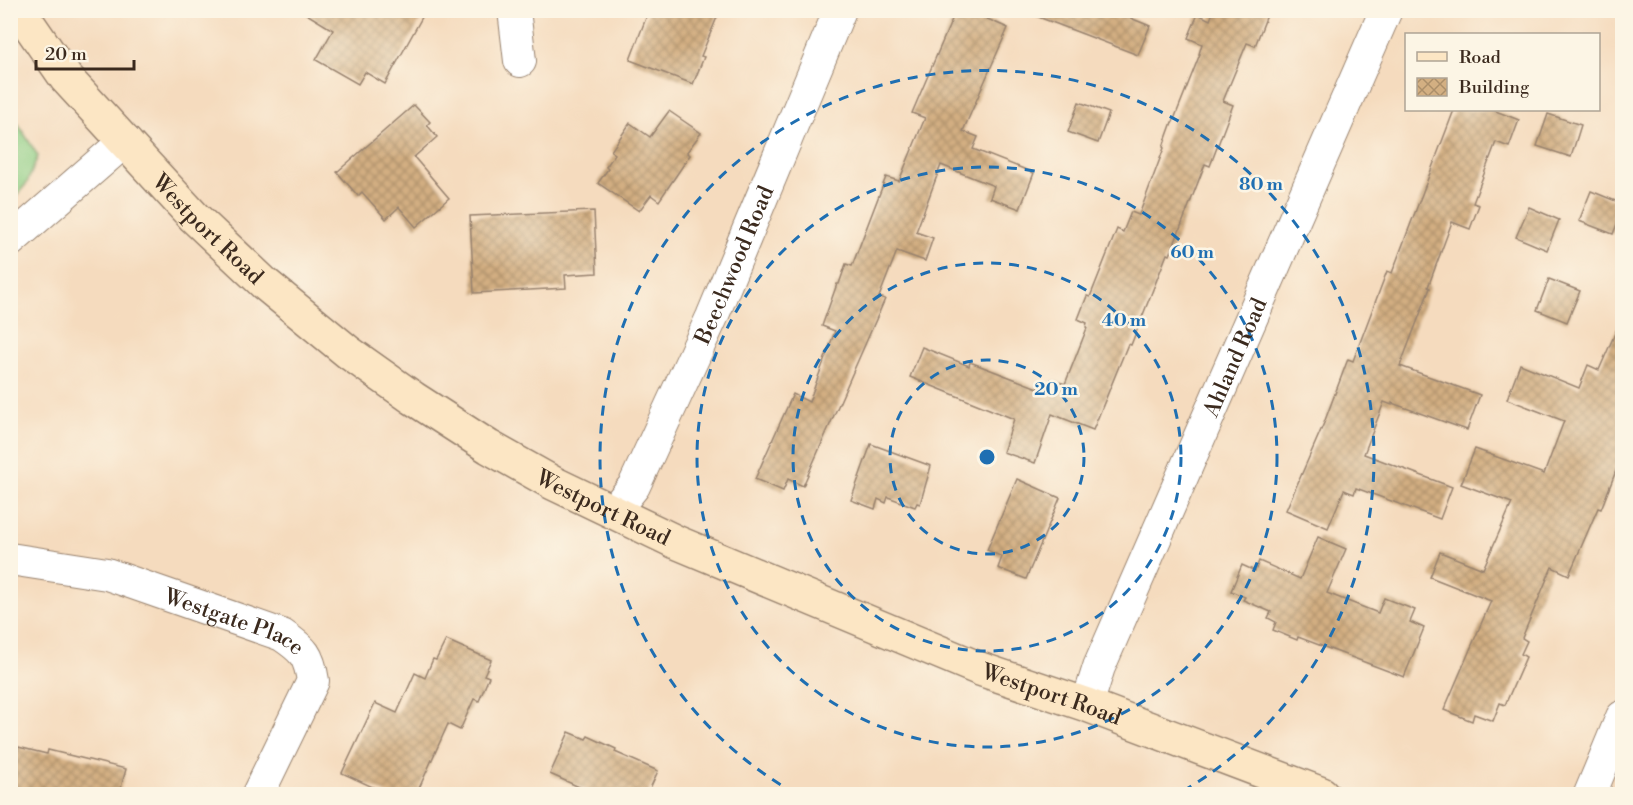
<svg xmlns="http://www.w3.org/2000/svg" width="1633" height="805" viewBox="0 0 1633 805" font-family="'Libre Bodoni',serif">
<defs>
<pattern id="building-cross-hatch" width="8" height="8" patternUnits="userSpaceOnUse" patternTransform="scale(1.5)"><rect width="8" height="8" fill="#d3af82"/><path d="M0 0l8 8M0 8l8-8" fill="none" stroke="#ac8f6a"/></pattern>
</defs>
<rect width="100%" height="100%" fill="#fcf5e5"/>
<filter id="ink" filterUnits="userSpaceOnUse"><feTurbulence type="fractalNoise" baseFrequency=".0167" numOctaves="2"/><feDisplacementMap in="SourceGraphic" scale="12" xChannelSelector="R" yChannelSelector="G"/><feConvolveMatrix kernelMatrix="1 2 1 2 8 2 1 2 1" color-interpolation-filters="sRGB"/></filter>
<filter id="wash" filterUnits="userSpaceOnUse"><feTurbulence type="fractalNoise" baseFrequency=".008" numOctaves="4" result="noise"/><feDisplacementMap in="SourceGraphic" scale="24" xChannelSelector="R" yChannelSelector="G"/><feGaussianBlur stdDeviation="1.35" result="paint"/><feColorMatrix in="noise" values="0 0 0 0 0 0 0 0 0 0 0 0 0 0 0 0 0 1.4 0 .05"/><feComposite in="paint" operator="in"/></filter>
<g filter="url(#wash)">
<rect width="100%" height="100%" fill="#f5dbbe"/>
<path fill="#8ecd84" stroke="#647c51" stroke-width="1.5" d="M 11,112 L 38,156 L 27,183 L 11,202 Z"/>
<g id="blocks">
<g fill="url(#building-cross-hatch)">
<path d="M 300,10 L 426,10 L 385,84 L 365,72 L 358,84 L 316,60 L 333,30 Z"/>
<path d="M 649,10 L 720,10 L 701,56 L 704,57 L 693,84 L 630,60 Z"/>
<path d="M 956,10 L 967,10 L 1008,28 L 963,131 L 978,137 L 973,149 L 1034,173 L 1020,209 L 990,198 L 994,186 L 941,165 L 916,232 L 933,238 L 925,261 L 897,251 L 879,297 L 885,299 L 803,486 L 788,479 L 783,491 L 755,479 L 793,394 L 809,402 L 835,331 L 822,326 L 837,284 L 839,284 L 846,264 L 852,266 L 886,177 L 899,181 L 925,118 L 912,113 Z"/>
<path d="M 1029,10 L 1111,10 L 1150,26 L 1138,55 L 1028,13 Z"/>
<path d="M 1214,10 L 1269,10 L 1255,46 L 1247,43 L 1223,101 L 1233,105 L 1210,166 L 1205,164 L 1170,255 L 1167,254 L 1131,345 L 1128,344 L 1093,430 L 1052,414 L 1035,463 L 1003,452 L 1014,419 L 910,377 L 922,347 L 969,366 L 970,362 L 1048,392 L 1053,380 L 1065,384 L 1087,328 L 1086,327 L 1087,323 L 1078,319 L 1087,296 L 1090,297 L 1117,229 L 1123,232 L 1131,212 L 1139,215 L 1164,148 L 1163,147 L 1172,122 L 1173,122 L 1200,54 L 1199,54 L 1202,44 L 1188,38 L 1198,14 L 1210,20 Z"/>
<path d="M 1079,102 L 1109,113 L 1098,143 L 1068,132 Z"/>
<path d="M 414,105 L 430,122 L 427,125 L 437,137 L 414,157 L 449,198 L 416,227 L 399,207 L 386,219 L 362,192 L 358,196 L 337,172 Z"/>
<path d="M 1454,110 L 1493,110 L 1519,120 L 1509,147 L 1496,142 L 1473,203 L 1479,205 L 1470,229 L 1452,222 L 1428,287 L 1430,288 L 1400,366 L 1480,395 L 1467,430 L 1392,403 L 1392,405 L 1384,402 L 1364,454 L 1452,487 L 1440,519 L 1356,488 L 1354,494 L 1344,490 L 1328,528 L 1286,510 L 1324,423 L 1348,359 L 1353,361 L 1387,271 L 1392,273 Z"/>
<path d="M 669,111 L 701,133 L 687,152 L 690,155 L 659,201 L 651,195 L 639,211 L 598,183 L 608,169 L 606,167 L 615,154 L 611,151 L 630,123 L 650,137 Z"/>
<path d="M 1548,114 L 1581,125 L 1571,157 L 1537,146 Z"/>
<path d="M 1591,191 L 1623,204 L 1623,209 L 1613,234 L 1579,221 Z"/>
<path d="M 1529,207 L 1559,220 L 1547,250 L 1516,237 Z"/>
<path d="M 594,211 L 597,273 L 565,275 L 566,288 L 474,293 L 470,216 Z"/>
<path d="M 1549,279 L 1580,291 L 1567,322 L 1537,310 Z"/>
<path d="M 1623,315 L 1623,453 L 1601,509 L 1598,508 L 1569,575 L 1552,567 L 1522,638 L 1527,641 L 1521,654 L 1526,657 L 1505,705 L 1500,703 L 1493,721 L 1474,714 L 1472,721 L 1444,710 L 1491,601 L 1430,577 L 1440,552 L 1483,569 L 1512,503 L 1461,484 L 1475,449 L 1544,474 L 1564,421 L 1507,399 L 1520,364 L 1579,388 L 1588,365 L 1599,370 Z"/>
<path d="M 871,444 L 931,466 L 920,504 L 917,503 L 915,507 L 888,497 L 886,503 L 878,499 L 875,509 L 851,500 Z"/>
<path d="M 1017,479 L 1060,498 L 1026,579 L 998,568 L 1002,557 L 987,550 Z"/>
<path d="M 1318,537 L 1346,549 L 1327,593 L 1378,613 L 1384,598 L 1415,610 L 1410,622 L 1424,628 L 1404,677 L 1298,637 L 1297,640 L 1273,630 L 1276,622 L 1268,618 L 1271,612 L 1243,600 L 1245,597 L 1231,591 L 1242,565 L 1255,571 L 1259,561 L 1300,579 Z"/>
<path d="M 446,640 L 491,660 L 484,675 L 489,677 L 479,701 L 474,699 L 460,730 L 448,724 L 416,795 L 390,795 L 342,773 L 375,703 L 397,713 L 415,673 L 425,678 L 433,659 L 436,660 Z"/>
<path d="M 569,732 L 586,739 L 588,736 L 616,749 L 615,752 L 658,771 L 647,795 L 597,795 L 550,774 Z"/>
<path d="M 10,745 L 47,754 L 48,750 L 126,769 L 119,795 L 10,795 Z"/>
</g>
</g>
</g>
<g filter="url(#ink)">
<use href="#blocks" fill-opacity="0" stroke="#98826e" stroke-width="1.5"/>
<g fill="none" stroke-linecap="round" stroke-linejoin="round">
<g stroke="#98826e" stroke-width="34">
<g id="minor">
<path d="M 514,10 L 520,61"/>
<path d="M 10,241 L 125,141"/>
<path id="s1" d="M 613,512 L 634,486 L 712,317 L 840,10"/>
<path id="s2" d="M 10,559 L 107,574 L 282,635 C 304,650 309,655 313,681 L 258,794"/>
<path id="s3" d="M 1087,705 L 1099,667 L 1386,10"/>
<path d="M 1590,794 L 1622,717"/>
</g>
</g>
<g stroke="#98826e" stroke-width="36">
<g id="secondary">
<path id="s4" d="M 19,10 L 66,78 L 194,217 L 264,283 L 348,352 L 413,398 L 489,447 L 553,483 L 676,542 L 980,669 L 1087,705 L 1322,794"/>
</g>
</g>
<use href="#minor" stroke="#fff" stroke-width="32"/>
<use href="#secondary" stroke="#fce6c4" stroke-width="33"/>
</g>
</g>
<g fill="none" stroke="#1f6fb2" stroke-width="3" stroke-dasharray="10 8">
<circle cx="987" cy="457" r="97"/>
<circle cx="987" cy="457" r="194"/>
<circle cx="987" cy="457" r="290"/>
<path d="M796 794A387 387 0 1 1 1178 794"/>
</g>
<g text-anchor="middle" stroke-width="5" stroke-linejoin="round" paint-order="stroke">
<g font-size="22" fill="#3b2a1e" stroke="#fcf5e5">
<text dy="8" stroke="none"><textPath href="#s4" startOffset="290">Westport Road</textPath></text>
<text dy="8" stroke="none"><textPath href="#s1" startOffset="276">Beechwood Road</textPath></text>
<text dy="8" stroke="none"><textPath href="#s3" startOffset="378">Ahland Road</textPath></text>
<text dy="8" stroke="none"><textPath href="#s4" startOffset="776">Westport Road</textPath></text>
<text dy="8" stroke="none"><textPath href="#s2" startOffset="234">Westgate Place</textPath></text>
<text dy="8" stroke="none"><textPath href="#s4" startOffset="1262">Westport Road</textPath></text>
</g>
</g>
<circle cx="987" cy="457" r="9" fill="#1f6fb2" stroke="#fcf5e5" stroke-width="3"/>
<g font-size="18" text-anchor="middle" font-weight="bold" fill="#1f6fb2" stroke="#fcf5e5" stroke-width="5" stroke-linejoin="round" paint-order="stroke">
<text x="1261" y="190">80 m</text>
<text x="1192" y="258">60 m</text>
<text x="1124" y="326">40 m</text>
<text x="1056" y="395">20 m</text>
</g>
<rect width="1633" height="805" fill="none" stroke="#fcf5e5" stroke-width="36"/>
<rect x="1405" y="33" width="195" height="78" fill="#fcf5e5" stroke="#afa495" stroke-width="1.5"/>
<rect x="1417" y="52" width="30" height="9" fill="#fce6c4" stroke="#afa495" stroke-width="1.5"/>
<text x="1459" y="63" font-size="18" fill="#3b2a1e">Road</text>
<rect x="1417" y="78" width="30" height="18" fill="url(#building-cross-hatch)" stroke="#afa495" stroke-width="1.5"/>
<text x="1459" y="93" font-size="18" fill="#3b2a1e">Building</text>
<path d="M36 60v9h98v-9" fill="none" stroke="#3b2a1e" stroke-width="3"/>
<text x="45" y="60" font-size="18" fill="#3b2a1e" stroke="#fcf5e5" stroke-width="4.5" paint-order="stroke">20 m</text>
</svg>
